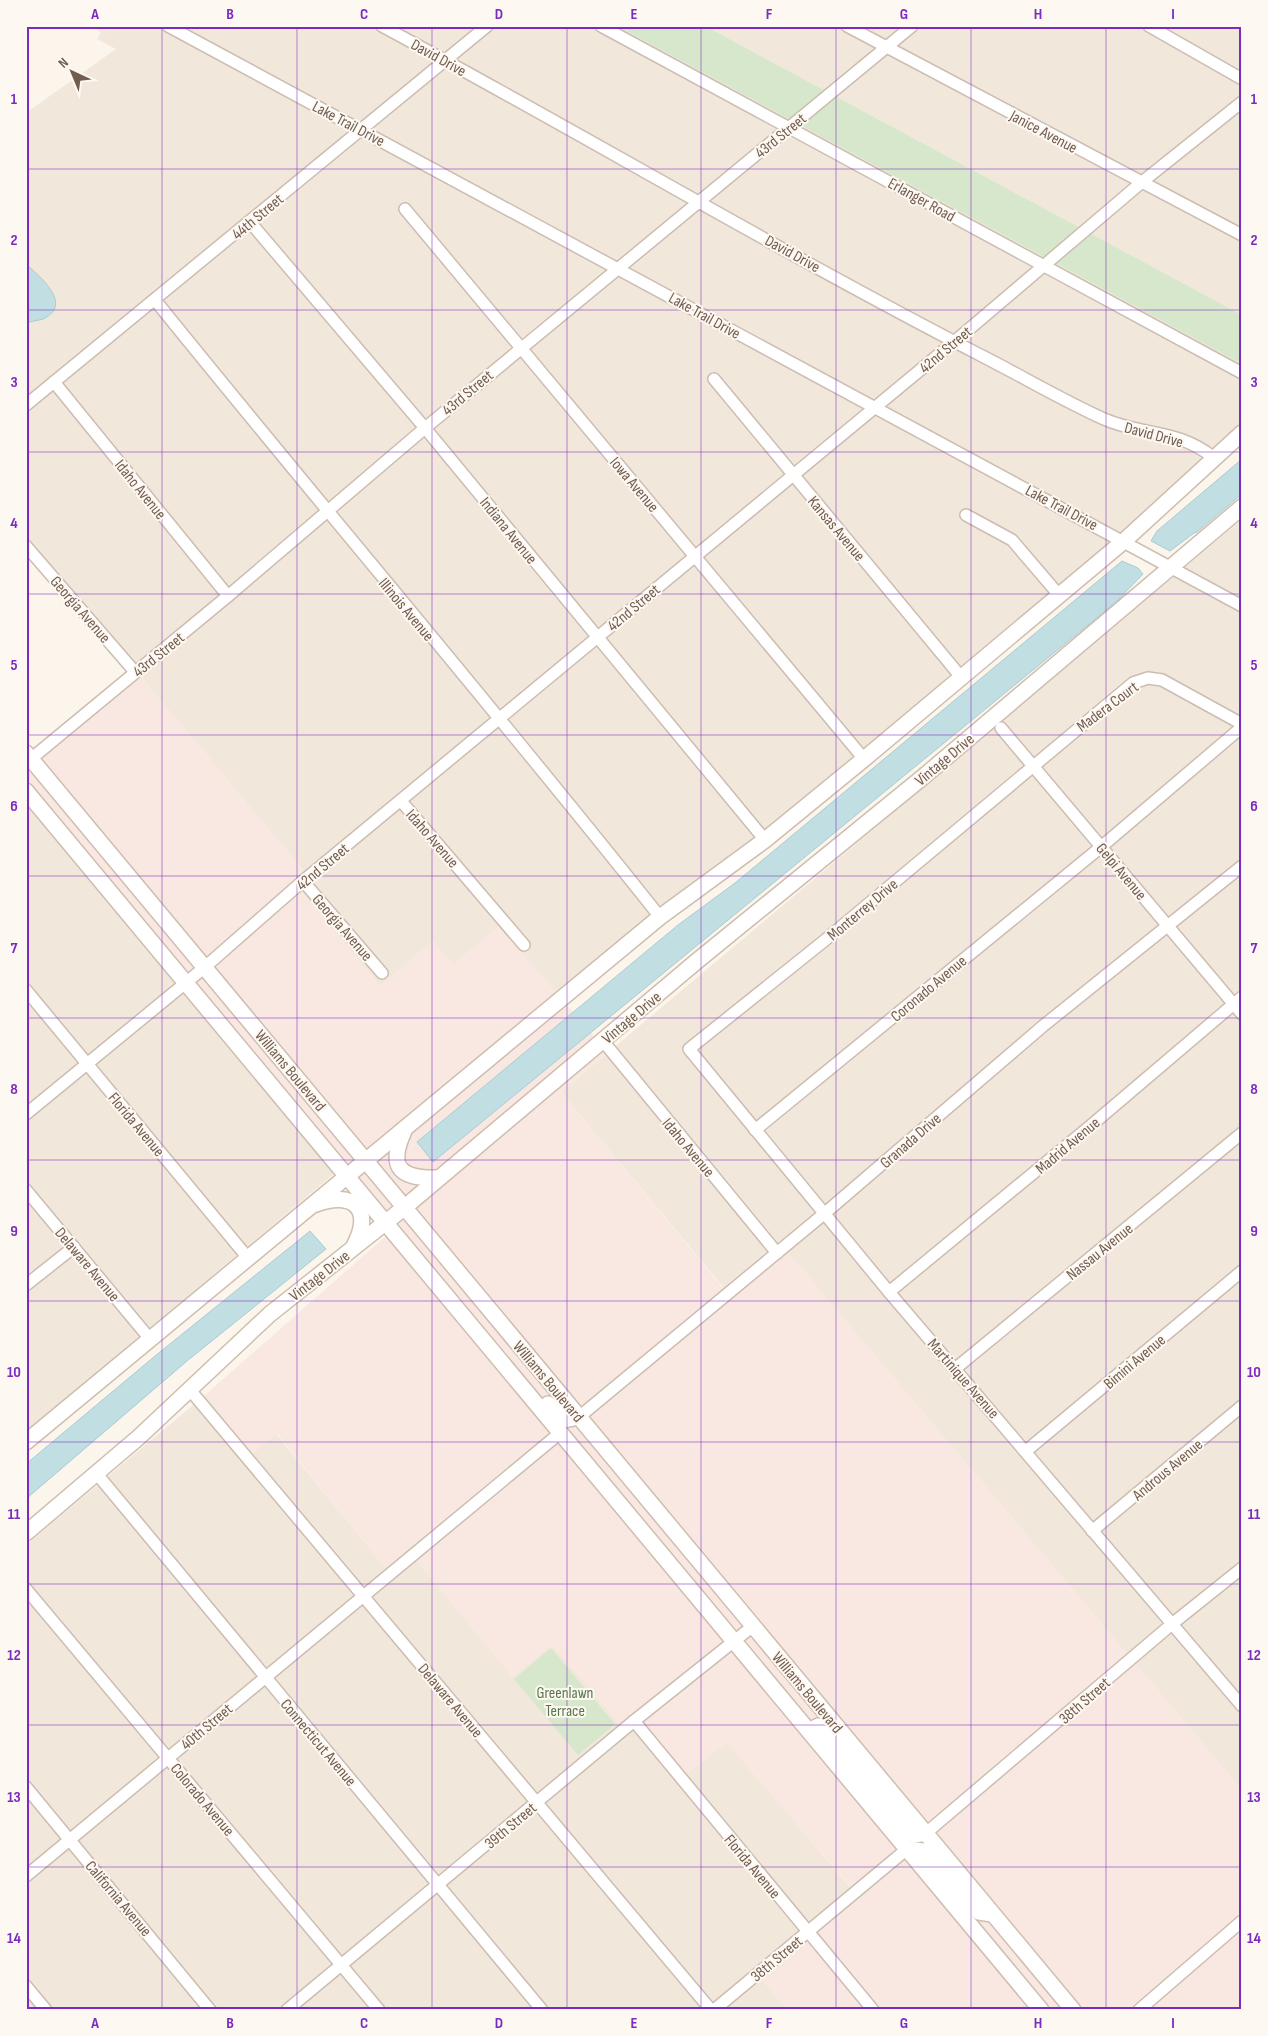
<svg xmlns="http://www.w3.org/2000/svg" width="1268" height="2036" viewBox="0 0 1268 2036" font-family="'Sofia Sans Condensed',sans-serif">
<rect width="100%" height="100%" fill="#fbf5eb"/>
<g fill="#f1e7da">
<path d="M 90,26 L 617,26 L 1242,364 L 1242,426 L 1105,548 L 752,840 L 677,894 L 555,992 L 498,927 L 453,965 L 433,941 L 380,986 L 295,884 L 306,874 L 26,539 L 26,113 L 116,49 L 97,39 L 101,32 Z"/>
<path d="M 705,26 L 1242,26 L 1242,315 Z"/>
<path d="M 1242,519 L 1242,1790 L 779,1242 L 724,1288 L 561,1092 Z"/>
<path d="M 26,803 L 336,1172 L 26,1432 Z"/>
<path d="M 205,1395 L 253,1453 L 276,1434 L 386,1568 L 417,1561 L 512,1676 L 552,1644 L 621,1725 L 727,1742 L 860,1899 L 761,1978 L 787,2010 L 26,2010 L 26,1545 Z"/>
</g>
<path fill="#f9e8e1" d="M 139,674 L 306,874 L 295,884 L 380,986 L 433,941 L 453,964 L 498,927 L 608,1052 L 561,1092 L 723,1288 L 779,1242 L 1242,1790 L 1242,2010 L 787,2010 L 761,1978 L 860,1898 L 727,1743 L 685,1776 L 633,1715 L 621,1725 L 552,1645 L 513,1677 L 417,1561 L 386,1568 L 277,1434 L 253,1453 L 205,1395 L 386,1236 L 336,1172 L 26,803 L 26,769 Z"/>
<g fill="#d6e7cb">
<path d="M 617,26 L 705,26 L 1242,315 L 1242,364 Z"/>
<path d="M 551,1648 L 615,1724 L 578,1755 L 514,1679 Z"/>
</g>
<g fill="#c1dee3" stroke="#a9ccd3">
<path d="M 26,264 C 38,275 73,303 45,318 C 40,321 32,320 26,324 Z"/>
<path d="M 1242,459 L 1242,494 L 1197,532 L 1194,533 L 1170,551 L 1151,541 L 1157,531 Z"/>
<path d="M 1122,561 L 1138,568 L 1143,574 L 1116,602 L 433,1162 L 417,1142 L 678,925 L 735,883 Z"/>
<path d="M 310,1231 L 326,1249 L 187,1361 L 26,1499 L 26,1464 L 155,1356 Z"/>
</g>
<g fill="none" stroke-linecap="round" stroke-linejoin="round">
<g stroke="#ccbdb2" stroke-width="14">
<g id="street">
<path d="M 168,26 L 1242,606"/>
<path d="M 382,26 C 584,135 782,253 986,358 C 1025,378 1064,401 1104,419 C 1142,436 1177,428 1214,458"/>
<path d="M 601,26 L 1242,373"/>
<path d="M 847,26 L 1242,235"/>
<path d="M 1149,26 L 1242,79"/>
<path d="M 405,209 L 864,759"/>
<path d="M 250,222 L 425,428 L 765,840"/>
<path d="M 155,300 C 322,507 495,709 660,917"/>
<path d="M 714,379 L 961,677"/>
<path d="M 54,382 L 228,596"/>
<path d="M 26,405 L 487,26"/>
<path d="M 966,515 L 1012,540 L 1059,595"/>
<path d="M 26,546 L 135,672"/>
<path d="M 1242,724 L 1162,680 L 1148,678 L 1133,683 L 824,941 L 689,1049 L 889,1292 L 1242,1706"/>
<path d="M 1001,728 L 1242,1014"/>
<path d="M 26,763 L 228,596 L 425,428 L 912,26"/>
<path d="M 401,801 L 524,945"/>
<path d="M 303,881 L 382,973"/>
<path d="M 26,990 L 248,1258"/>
<path d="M 603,1041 L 777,1253"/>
<path d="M 26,1114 L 205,967 L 303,881 L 954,342 L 1142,182 L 1242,102"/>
<path d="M 755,1130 L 1101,847 L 1242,727"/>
<path d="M 26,1190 L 150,1339"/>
<path d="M 26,1285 L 74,1247"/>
<path d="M 889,1292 L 1088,1128 L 1242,997"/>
<path d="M 956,1368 L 1242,1133"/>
<path d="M 190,1390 L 711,2010"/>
<path d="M 579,1417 L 825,1213 L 1043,1026 L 1242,866"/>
<path d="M 1026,1451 L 1242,1271"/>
<path d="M 97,1474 L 542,2010"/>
<path d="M 1092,1531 L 1242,1406"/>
<path d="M 26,1589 L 379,2010"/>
<path d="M 634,1721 L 873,2010"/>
<path d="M 26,1787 L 210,2010"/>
<path d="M 926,1833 L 1172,1624 L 1242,1568"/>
<path d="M 26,1876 L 560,1433"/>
<path d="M 26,1986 L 46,2010"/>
<path d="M 287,2010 L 634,1721 L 753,1626"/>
<path d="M 714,2010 L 907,1849"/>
<path d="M 1139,2010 L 1242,1921"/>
</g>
</g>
<g stroke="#cebeb0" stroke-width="18">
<g id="secondary">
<path d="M 26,753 L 1073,2010"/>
<path d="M 26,791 L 1041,2010"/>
<path d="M 404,1131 C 387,1169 401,1179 439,1178"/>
<path d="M 316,1204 C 353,1190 374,1209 354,1246"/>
<path d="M 548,1404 L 564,1420 L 579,1417"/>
<path d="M 26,1442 L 660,917 L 765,840 L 864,759 L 1124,541 L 1242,433"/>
<path d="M 26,1533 L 139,1437 L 270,1314 L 405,1207 L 697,961 L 923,777 L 1242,507"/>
<path d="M 809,1731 L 818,1726 L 823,1729 L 909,1831 L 914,1835 L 926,1833"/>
<path d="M 907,1849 L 924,1851 L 971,1904 L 979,1912 L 992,1914"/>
</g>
</g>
<use href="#street" stroke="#fff" stroke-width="11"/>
<use href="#secondary" stroke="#fff" stroke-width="15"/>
</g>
<path fill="none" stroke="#7b2cbf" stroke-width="1" stroke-opacity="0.55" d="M 162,26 L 162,2010M 297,26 L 297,2010M 432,26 L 432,2010M 567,26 L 567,2010M 701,26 L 701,2010M 836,26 L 836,2010M 971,26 L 971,2010M 1106,26 L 1106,2010M 26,169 L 1242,169M 26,310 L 1242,310M 26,452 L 1242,452M 26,594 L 1242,594M 26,735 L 1242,735M 26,876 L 1242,876M 26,1018 L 1242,1018M 26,1160 L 1242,1160M 26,1301 L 1242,1301M 26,1442 L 1242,1442M 26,1584 L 1242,1584M 26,1725 L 1242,1725M 26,1867 L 1242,1867"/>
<g text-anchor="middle" stroke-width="4" stroke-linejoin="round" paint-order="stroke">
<g font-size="16" fill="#735d51" stroke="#fdf9f2">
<text transform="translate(439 57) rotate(29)" y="6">David Drive</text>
<text transform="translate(349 123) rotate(28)" y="6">Lake Trail Drive</text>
<text transform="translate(1044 131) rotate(28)" y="6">Janice Avenue</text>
<text transform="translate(780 135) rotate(-39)" y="6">43rd Street</text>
<text transform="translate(922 199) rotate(29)" y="6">Erlanger Road</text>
<text transform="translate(257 216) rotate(-40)" y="6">44th Street</text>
<text transform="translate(793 253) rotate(29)" y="6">David Drive</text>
<text transform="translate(705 315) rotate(29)" y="6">Lake Trail Drive</text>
<text transform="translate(945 349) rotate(-40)" y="6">42nd Street</text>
<text transform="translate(467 392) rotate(-40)" y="6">43rd Street</text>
<text transform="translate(1154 434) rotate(15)" y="6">David Drive</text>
<text transform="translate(635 484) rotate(50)" y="6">Iowa Avenue</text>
<text transform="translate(141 489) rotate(51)" y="6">Idaho Avenue</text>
<text transform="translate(1062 507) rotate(28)" y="6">Lake Trail Drive</text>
<text transform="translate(837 528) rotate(50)" y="6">Kansas Avenue</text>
<text transform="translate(509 530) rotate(51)" y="6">Indiana Avenue</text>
<text transform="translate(633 607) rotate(-40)" y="6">42nd Street</text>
<text transform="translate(81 609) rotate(49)" y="6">Georgia Avenue</text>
<text transform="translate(407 609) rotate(50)" y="6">Illinois Avenue</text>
<text transform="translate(158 654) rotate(-39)" y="6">43rd Street</text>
<text transform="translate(1107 706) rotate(-37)" y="6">Madera Court</text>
<text transform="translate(944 759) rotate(-40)" y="6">Vintage Drive</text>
<text transform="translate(433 838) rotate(49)" y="6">Idaho Avenue</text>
<text transform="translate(322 866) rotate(-40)" y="6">42nd Street</text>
<text transform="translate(1122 871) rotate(50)" y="6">Gelpi Avenue</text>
<text transform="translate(862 909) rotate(-40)" y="6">Monterrey Drive</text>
<text transform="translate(343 927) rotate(49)" y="6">Georgia Avenue</text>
<text transform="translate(928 988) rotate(-40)" y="6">Coronado Avenue</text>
<text transform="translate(631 1017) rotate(-40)" y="6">Vintage Drive</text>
<text transform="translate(291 1070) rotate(50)" y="6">Williams Boulevard</text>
<text transform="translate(137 1124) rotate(50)" y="6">Florida Avenue</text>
<text transform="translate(910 1140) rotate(-41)" y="6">Granada Drive</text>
<text transform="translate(1067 1145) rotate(-40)" y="6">Madrid Avenue</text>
<text transform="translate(689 1147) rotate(50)" y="6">Idaho Avenue</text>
<text transform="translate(1099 1251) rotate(-39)" y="6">Nassau Avenue</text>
<text transform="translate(88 1264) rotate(50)" y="6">Delaware Avenue</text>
<text transform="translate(319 1275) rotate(-38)" y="6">Vintage Drive</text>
<text transform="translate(1134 1361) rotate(-40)" y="6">Bimini Avenue</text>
<text transform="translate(964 1378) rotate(49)" y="6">Martinique Avenue</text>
<text transform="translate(549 1381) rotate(50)" y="6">Williams Boulevard</text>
<text transform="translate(1167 1469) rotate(-40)" y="6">Androus Avenue</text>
<text transform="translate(808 1692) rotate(50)" y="6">Williams Boulevard</text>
<text transform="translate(451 1700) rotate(50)" y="6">Delaware Avenue</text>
<text transform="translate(1084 1700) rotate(-41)" y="6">38th Street</text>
<text transform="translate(206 1726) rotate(-40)" y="6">40th Street</text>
<text transform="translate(319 1742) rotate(50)" y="6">Connecticut Avenue</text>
<text transform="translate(203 1799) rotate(50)" y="6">Colorado Avenue</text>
<text transform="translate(510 1825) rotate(-40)" y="6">39th Street</text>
<text transform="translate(753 1866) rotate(50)" y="6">Florida Avenue</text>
<text transform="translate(119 1898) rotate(50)" y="6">California Avenue</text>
<text transform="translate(776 1958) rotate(-40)" y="6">38th Street</text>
</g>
<g font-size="16" fill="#57784a" stroke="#fdf9f2">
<text x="565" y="1698">Greenlawn<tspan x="565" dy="18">Terrace</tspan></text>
</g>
</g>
<rect width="1268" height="2036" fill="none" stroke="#fdf9f2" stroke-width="55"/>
<g transform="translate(72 72) rotate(316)" stroke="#fdf9f2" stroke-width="4" paint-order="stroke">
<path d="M0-4L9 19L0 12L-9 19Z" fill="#735d51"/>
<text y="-8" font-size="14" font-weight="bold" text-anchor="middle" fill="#735d51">N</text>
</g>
<rect x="28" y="28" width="1212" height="1980" fill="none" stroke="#7b2cbf" stroke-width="2"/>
<g font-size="16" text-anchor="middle" font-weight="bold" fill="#7b2cbf">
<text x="95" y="19">A</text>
<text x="230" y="19">B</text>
<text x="364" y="19">C</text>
<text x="499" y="19">D</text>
<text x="634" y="19">E</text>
<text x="769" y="19">F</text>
<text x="904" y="19">G</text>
<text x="1038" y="19">H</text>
<text x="1173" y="19">I</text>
<text x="14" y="104">1</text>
<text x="1254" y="104">1</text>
<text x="14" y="245">2</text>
<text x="1254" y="245">2</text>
<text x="14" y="387">3</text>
<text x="1254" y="387">3</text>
<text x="14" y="528">4</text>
<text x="1254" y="528">4</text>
<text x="14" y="670">5</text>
<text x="1254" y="670">5</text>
<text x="14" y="811">6</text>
<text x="1254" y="811">6</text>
<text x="14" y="953">7</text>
<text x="1254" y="953">7</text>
<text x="14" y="1094">8</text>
<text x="1254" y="1094">8</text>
<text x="14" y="1236">9</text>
<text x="1254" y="1236">9</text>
<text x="14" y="1377">10</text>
<text x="1254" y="1377">10</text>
<text x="14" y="1519">11</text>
<text x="1254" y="1519">11</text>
<text x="14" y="1660">12</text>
<text x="1254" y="1660">12</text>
<text x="14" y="1802">13</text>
<text x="1254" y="1802">13</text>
<text x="14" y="1943">14</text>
<text x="1254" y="1943">14</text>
<text x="95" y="2028">A</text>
<text x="230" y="2028">B</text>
<text x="364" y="2028">C</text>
<text x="499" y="2028">D</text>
<text x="634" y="2028">E</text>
<text x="769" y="2028">F</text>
<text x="904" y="2028">G</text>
<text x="1038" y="2028">H</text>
<text x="1173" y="2028">I</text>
</g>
</svg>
